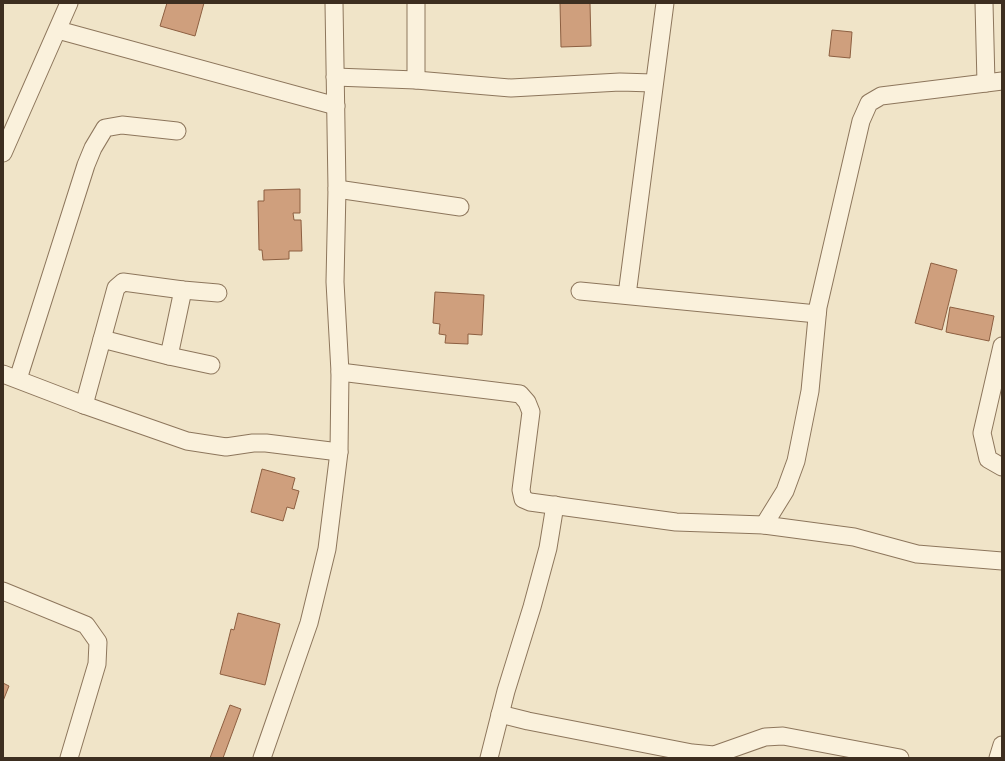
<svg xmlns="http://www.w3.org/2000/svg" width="1005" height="761" viewBox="0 0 1005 761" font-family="'Roboto Serif',serif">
<rect width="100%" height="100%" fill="#f0e4c8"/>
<g fill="#cf9f7d" stroke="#8d5f41">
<path d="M 167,3 L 204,3 L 195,36 L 160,26 Z"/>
<path d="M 560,3 L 590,3 L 591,46 L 561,47 Z"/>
<path d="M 832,30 L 852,32 L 850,58 L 829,56 Z"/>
<path d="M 300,189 L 300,213 L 293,213 L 294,220 L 301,220 L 302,251 L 289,251 L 289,259 L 263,260 L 262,250 L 259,250 L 258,201 L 264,201 L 264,190 Z"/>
<path d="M 931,263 L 957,270 L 942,330 L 915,323 Z"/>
<path d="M 435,292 L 484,295 L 482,335 L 468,334 L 468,344 L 445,343 L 446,335 L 439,334 L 440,324 L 433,323 Z"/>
<path d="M 950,307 L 994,316 L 989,341 L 946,332 Z"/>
<path d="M 262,469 L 295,478 L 292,489 L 299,491 L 294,509 L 287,507 L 283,521 L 251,512 Z"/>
<path d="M 238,613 L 280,624 L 265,685 L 220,674 L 231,629 L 234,630 Z"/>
<path d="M 3,683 L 9,686 L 3,701 Z"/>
<path d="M 230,705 L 241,709 L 223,758 L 210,758 Z"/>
</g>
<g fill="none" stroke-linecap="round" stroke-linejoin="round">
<g stroke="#8d765c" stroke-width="19">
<g id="minor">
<path d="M 416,3 L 416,80"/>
<path d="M 984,3 L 986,83"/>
<path d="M 58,30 L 336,106"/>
<path d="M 335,77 L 416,80 L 511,88 L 620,82 L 653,83"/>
<path d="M 3,153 L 69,3"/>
<path d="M 337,189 L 460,207"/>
<path d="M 580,291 L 817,314"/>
<path d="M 627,295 L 665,3"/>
<path d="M 102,339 L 169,356 L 183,290"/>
<path d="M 1002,346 L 982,433 L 988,459 L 1002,467"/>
<path d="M 169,356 L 211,365"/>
<path d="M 340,372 L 520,394 L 527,402 L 531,412 L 521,490 L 523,499 L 530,502 L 676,522 L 764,525 L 854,537 L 917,554 L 1002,561"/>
<path d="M 3,374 L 84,405 L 187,441 L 226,447 L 253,443 L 266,443 L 339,452"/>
<path d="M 18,379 L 86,165 L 93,148 L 105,128 L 122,125 L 177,131"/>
<path d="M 84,405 L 116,288 L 123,282 L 183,290 L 218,293"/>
<path d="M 764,525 L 785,491 L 796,461 L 810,391 L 818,307 L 861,121 L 869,103 L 881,96 L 1002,81"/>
<path d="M 3,591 L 86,625 L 98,642 L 97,664 L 69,758"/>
<path d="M 500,714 L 528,721 L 692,753 L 714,755 L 765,737 L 783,736 L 900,758"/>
<path d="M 262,758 L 309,623 L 327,549 L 339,452 L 340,372 L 335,282 L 337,189 L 334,3"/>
<path d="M 489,758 L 506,691 L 532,607 L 548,548 L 555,505"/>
<path d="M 998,758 L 1002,745"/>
</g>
</g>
<use href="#minor" stroke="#faf1dc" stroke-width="17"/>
</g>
<rect width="1005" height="761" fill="none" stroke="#3d2e20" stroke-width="8"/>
</svg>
